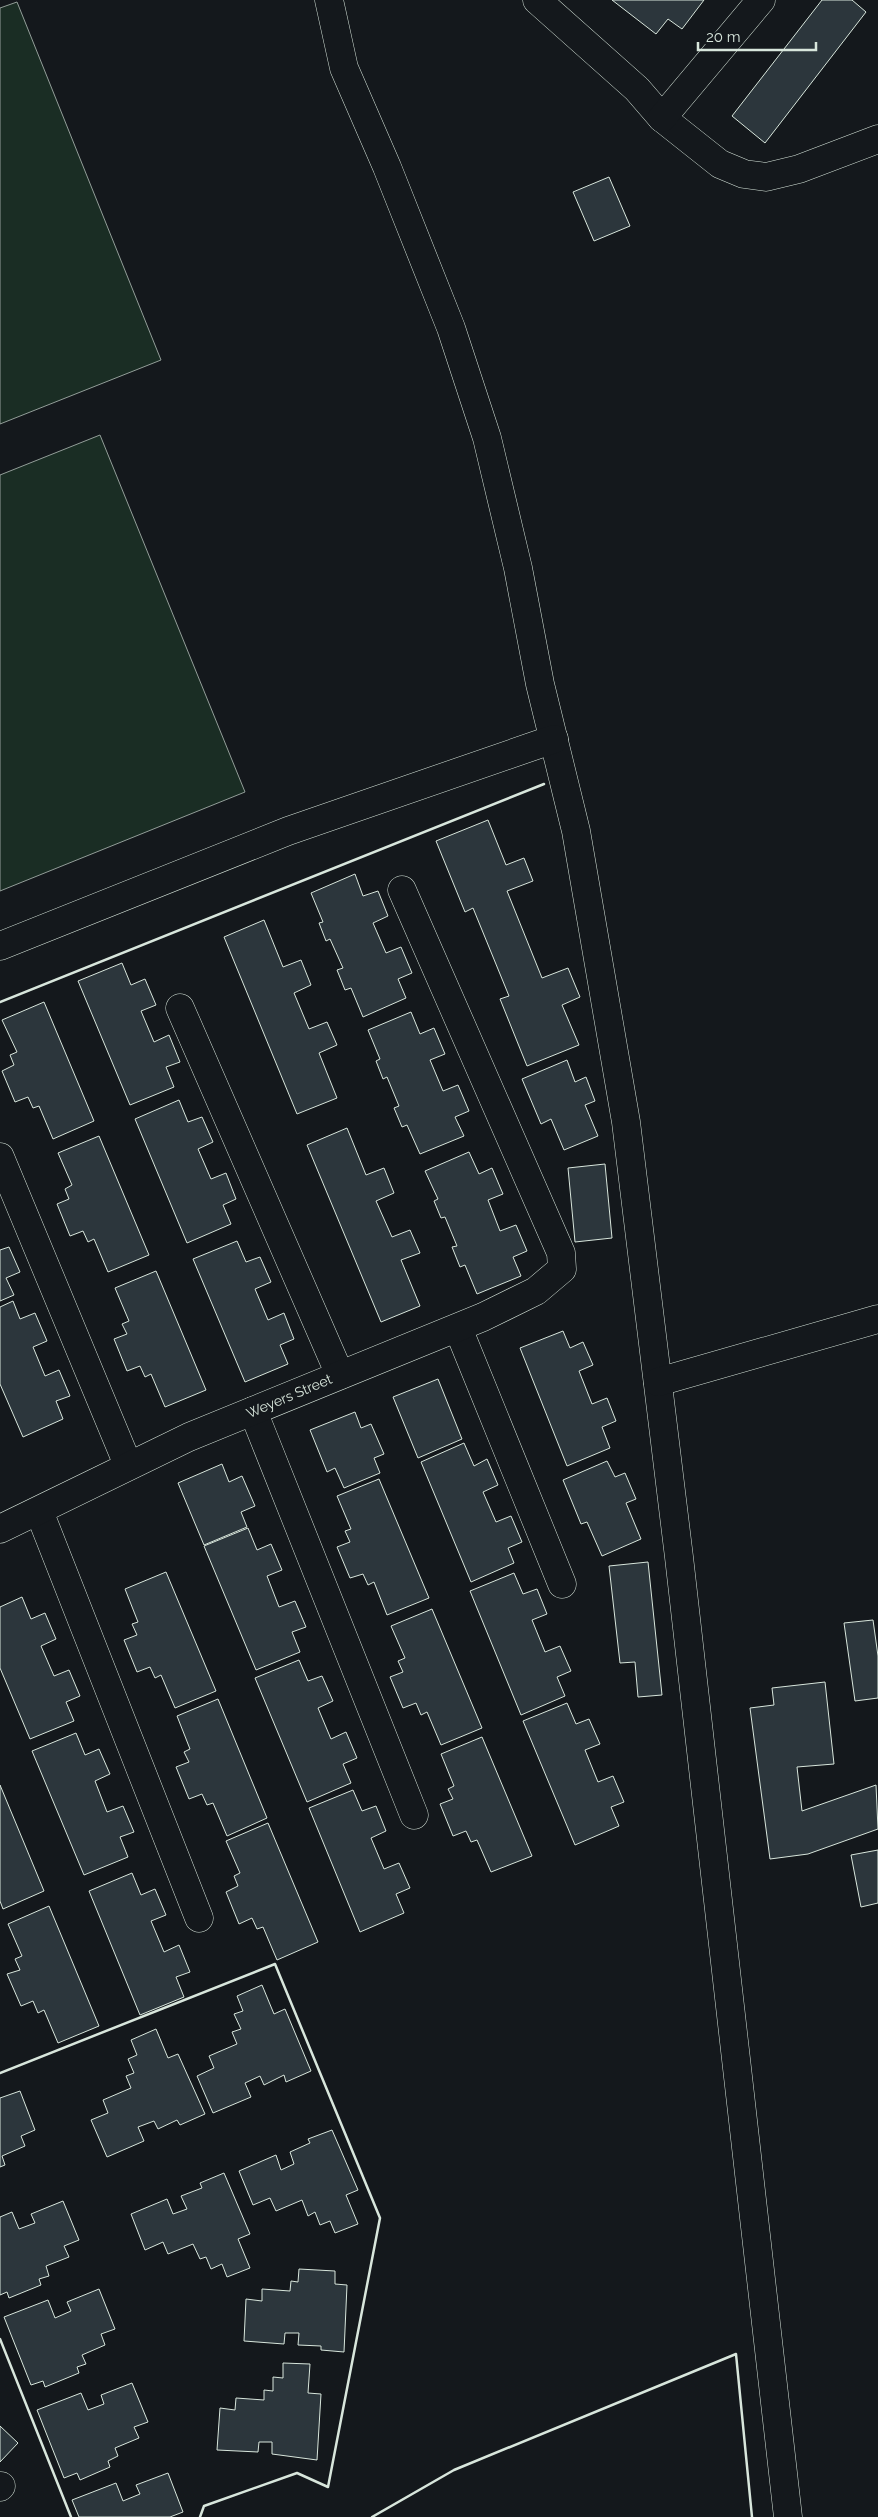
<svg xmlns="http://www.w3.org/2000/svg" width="878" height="2517" viewBox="0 0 878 2517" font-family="Raleway,sans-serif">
<rect width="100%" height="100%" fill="#14181c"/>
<g fill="#1a2d24" stroke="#939e99">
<path d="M 17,2 L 161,360 L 0,424 L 0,8 Z"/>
<path d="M 100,435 L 245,792 L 0,891 L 0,475 Z"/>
</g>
<g fill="#2c363c" stroke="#d8e6dc">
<path d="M 612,0 L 704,0 L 682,29 L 668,19 L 656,34 Z"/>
<path d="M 822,0 L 852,0 L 866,12 L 765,143 L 732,116 Z"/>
<path d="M 609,177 L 630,226 L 594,241 L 573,192 Z"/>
<path d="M 488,820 L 506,865 L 524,858 L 533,881 L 507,891 L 542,978 L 568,968 L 580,997 L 562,1005 L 579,1045 L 527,1066 L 500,999 L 509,996 L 473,908 L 465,912 L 436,841 Z"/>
<path d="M 355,874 L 363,896 L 378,891 L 388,916 L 373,923 L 386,953 L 401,947 L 412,973 L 398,979 L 406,998 L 363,1017 L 351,988 L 345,990 L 337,970 L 343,968 L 330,939 L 326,941 L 319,923 L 323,922 L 311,893 Z"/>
<path d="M 264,920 L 283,967 L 301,960 L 311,985 L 294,993 L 309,1029 L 327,1022 L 337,1045 L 319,1053 L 337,1098 L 297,1114 L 224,937 Z"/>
<path d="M 122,963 L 131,985 L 145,979 L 156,1005 L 141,1011 L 154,1042 L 169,1035 L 180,1062 L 166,1067 L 174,1087 L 130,1105 L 78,981 Z"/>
<path d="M 44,1002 L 94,1121 L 53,1139 L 39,1106 L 33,1108 L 28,1097 L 15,1102 L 2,1071 L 14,1065 L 10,1055 L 17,1052 L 2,1020 Z"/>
<path d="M 411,1012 L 420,1034 L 434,1028 L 445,1054 L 430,1060 L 443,1091 L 458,1085 L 469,1111 L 455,1117 L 464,1136 L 420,1154 L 407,1125 L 402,1127 L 394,1108 L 399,1106 L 387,1077 L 383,1079 L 376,1061 L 380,1059 L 368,1030 Z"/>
<path d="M 567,1060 L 575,1082 L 586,1077 L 595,1101 L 585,1105 L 598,1136 L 564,1150 L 551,1119 L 541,1124 L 522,1079 Z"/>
<path d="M 179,1100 L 188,1122 L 202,1117 L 213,1142 L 198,1149 L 211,1179 L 226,1173 L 236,1199 L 223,1205 L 231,1224 L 187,1243 L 135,1119 Z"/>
<path d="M 347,1128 L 366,1175 L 384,1168 L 394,1193 L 376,1201 L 392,1237 L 410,1230 L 420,1253 L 401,1260 L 420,1306 L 381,1322 L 307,1145 Z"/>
<path d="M 99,1136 L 149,1255 L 108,1272 L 94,1239 L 88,1242 L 83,1231 L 70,1236 L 57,1204 L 69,1199 L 65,1189 L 72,1185 L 58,1153 Z"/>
<path d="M 469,1152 L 479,1174 L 492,1168 L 503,1194 L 488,1200 L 500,1231 L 516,1225 L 527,1251 L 513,1257 L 521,1276 L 477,1294 L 465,1265 L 460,1267 L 452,1247 L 457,1246 L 445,1217 L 441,1218 L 434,1201 L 438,1199 L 425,1171 Z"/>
<path d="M 605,1164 L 612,1238 L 575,1242 L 568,1168 Z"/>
<path d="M 237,1241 L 246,1262 L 260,1257 L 271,1282 L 255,1289 L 268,1320 L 284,1313 L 294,1339 L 280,1345 L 288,1364 L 245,1382 L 193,1259 Z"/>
<path d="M 9,1247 L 20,1272 L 6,1278 L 14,1295 L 0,1301 L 0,1250 Z"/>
<path d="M 156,1271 L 206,1390 L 165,1407 L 151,1374 L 145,1377 L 140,1366 L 127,1371 L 114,1339 L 127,1334 L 122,1324 L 129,1321 L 115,1288 Z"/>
<path d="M 13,1301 L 20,1319 L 35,1313 L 47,1341 L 33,1347 L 45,1376 L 59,1370 L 70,1396 L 56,1401 L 63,1419 L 23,1437 L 0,1384 L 0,1307 Z"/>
<path d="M 563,1331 L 570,1348 L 583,1342 L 593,1365 L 579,1371 L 592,1404 L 607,1398 L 616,1421 L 602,1427 L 610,1448 L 567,1466 L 520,1348 Z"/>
<path d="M 438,1379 L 462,1439 L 418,1458 L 393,1397 Z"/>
<path d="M 355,1412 L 361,1428 L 371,1424 L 384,1454 L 374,1458 L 380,1473 L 344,1488 L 335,1468 L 327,1472 L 310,1430 Z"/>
<path d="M 464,1443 L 474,1466 L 487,1459 L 498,1485 L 483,1492 L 496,1522 L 511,1516 L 522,1542 L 508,1548 L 514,1563 L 471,1582 L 421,1462 Z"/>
<path d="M 607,1461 L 615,1477 L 625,1473 L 636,1499 L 626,1503 L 641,1539 L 602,1556 L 587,1522 L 581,1524 L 563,1480 Z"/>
<path d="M 222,1464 L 229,1482 L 242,1476 L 255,1506 L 241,1512 L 247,1527 L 204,1545 L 178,1483 Z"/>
<path d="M 379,1479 L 429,1598 L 387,1615 L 374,1582 L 368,1585 L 363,1574 L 350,1578 L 337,1547 L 350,1542 L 345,1531 L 351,1529 L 337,1496 Z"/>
<path d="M 248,1528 L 257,1550 L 271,1544 L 282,1570 L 267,1576 L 279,1607 L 295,1601 L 306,1627 L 292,1632 L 300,1652 L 256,1670 L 204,1546 Z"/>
<path d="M 648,1562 L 662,1695 L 638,1697 L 635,1662 L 620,1663 L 609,1566 Z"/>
<path d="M 166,1572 L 216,1691 L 175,1708 L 161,1675 L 155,1678 L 150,1667 L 137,1672 L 124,1640 L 137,1635 L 132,1624 L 138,1622 L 125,1589 Z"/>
<path d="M 514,1573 L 523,1594 L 537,1589 L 547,1614 L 532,1620 L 545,1652 L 560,1646 L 571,1671 L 557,1677 L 565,1696 L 521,1715 L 470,1591 Z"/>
<path d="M 22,1597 L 31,1619 L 45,1613 L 56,1639 L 41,1646 L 54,1676 L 69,1670 L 80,1696 L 66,1702 L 74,1721 L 30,1739 L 0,1668 L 0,1607 Z"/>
<path d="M 432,1609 L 482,1728 L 441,1745 L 427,1712 L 421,1715 L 416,1703 L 403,1708 L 390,1677 L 403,1672 L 398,1661 L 405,1658 L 391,1626 Z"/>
<path d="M 873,1620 L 878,1656 L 878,1698 L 855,1701 L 844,1623 Z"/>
<path d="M 299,1660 L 308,1681 L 322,1676 L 333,1701 L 318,1708 L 331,1739 L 346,1732 L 357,1758 L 343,1764 L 351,1783 L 307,1802 L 255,1678 Z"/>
<path d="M 825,1682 L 834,1764 L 797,1767 L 802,1811 L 876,1785 L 878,1829 L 808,1854 L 770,1859 L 750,1708 L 774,1705 L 772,1688 Z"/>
<path d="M 218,1699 L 267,1818 L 227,1836 L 213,1803 L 207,1805 L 202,1794 L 189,1799 L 176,1767 L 189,1762 L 184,1752 L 190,1749 L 177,1716 Z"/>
<path d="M 567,1703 L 576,1724 L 589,1719 L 600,1744 L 585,1750 L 598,1782 L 613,1776 L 624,1802 L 611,1807 L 619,1826 L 575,1845 L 523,1721 Z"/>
<path d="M 76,1733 L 85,1755 L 99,1749 L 110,1774 L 95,1781 L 107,1812 L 123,1806 L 134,1832 L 120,1837 L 128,1857 L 84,1875 L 32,1751 Z"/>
<path d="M 482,1737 L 532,1856 L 491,1872 L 477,1840 L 471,1842 L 466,1831 L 453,1836 L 440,1804 L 453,1799 L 448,1789 L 454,1786 L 441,1754 Z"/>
<path d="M 0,1785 L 44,1891 L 3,1909 L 0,1901 Z"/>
<path d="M 353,1790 L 362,1811 L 376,1806 L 386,1831 L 371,1838 L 384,1869 L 399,1863 L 410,1888 L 396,1894 L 404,1913 L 360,1932 L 309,1808 Z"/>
<path d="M 268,1823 L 318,1942 L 277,1960 L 263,1927 L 257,1929 L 252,1918 L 239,1924 L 226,1892 L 238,1886 L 234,1876 L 240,1873 L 226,1841 Z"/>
<path d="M 878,1850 L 878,1903 L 861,1907 L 851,1855 Z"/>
<path d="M 132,1873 L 141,1895 L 155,1889 L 166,1915 L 151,1921 L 164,1952 L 179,1945 L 190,1972 L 176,1977 L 184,1997 L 140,2015 L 89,1891 Z"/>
<path d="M 49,1906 L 99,2026 L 58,2043 L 44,2010 L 38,2013 L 33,2001 L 21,2006 L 7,1974 L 20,1970 L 15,1959 L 22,1956 L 8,1924 Z"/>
<path d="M 262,1985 L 274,2014 L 285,2009 L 311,2071 L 286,2082 L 284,2075 L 264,2085 L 260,2076 L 245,2083 L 251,2097 L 213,2113 L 197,2076 L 214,2068 L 209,2056 L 237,2044 L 232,2032 L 241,2029 L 234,2014 L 243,2011 L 237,1996 Z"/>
<path d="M 156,2029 L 168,2058 L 178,2054 L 205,2114 L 180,2125 L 177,2120 L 158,2129 L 154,2121 L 138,2127 L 144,2141 L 107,2157 L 91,2120 L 108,2113 L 103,2100 L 131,2088 L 126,2076 L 134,2073 L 128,2059 L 137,2055 L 131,2040 Z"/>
<path d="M 20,2091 L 35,2130 L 21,2136 L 25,2146 L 2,2156 L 5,2165 L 0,2167 L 0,2098 Z"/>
<path d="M 332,2130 L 358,2190 L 346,2195 L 358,2224 L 335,2233 L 330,2221 L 320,2225 L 315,2212 L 308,2216 L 302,2200 L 276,2211 L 270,2198 L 253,2205 L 239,2171 L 276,2155 L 281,2170 L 294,2164 L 290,2152 L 310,2143 L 308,2139 Z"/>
<path d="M 224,2173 L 250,2234 L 238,2239 L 250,2268 L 227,2277 L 222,2264 L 211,2269 L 206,2257 L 200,2259 L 193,2244 L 168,2254 L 163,2242 L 145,2250 L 131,2214 L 167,2199 L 173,2214 L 187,2209 L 181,2196 L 202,2188 L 200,2183 Z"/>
<path d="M 63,2201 L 79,2240 L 64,2246 L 69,2257 L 46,2266 L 49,2276 L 39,2279 L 41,2285 L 9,2298 L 7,2292 L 0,2295 L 0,2217 L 12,2212 L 19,2229 L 35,2223 L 31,2214 Z"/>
<path d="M 299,2269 L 335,2271 L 335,2284 L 347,2285 L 344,2352 L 321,2350 L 321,2346 L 298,2345 L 299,2333 L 285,2333 L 284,2344 L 244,2341 L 246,2299 L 262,2301 L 262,2289 L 290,2291 L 291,2281 L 298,2282 Z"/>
<path d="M 99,2289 L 115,2329 L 101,2334 L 105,2345 L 82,2355 L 86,2364 L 77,2367 L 79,2373 L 45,2387 L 43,2381 L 31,2385 L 4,2317 L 48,2300 L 55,2318 L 71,2311 L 67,2302 Z"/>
<path d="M 283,2363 L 310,2364 L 308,2393 L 321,2394 L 317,2460 L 272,2454 L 272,2442 L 259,2442 L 258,2452 L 217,2450 L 220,2408 L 235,2410 L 236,2398 L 264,2400 L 264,2390 L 273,2391 L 273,2377 L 283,2378 Z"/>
<path d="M 132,2383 L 148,2422 L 134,2427 L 139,2438 L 115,2448 L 118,2456 L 108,2461 L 110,2467 L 80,2480 L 77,2473 L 64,2478 L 37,2410 L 81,2393 L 88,2410 L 104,2404 L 101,2395 Z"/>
<path d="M 0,2426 L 18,2443 L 0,2462 Z"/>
<path d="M 168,2473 L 183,2512 L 170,2517 L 79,2517 L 72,2500 L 116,2483 L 123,2501 L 140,2494 L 136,2485 Z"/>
</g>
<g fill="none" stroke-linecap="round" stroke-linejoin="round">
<g stroke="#d8e6dc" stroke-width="29">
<g id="minor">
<path d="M 329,0 L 344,68 L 387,167 L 451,328 L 487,438 L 518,568 L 540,684 L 576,831 L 626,1122 L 679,1557 L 788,2517"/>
<path d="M 537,0 L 637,89 L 662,118 L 720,164 L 744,174 L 766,177 L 799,169 L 878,139"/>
<path d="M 662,118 L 761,0"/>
<path d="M 0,946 L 288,831 L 554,739"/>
<path d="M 180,1008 L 340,1375"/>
<path d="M 0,1157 L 128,1465"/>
<path d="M 458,1328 L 562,1584"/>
<path d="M 658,1382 L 878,1319"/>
<path d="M 253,1411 L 414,1815"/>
<path d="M 39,1511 L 199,1918"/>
<path d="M 0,1529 L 189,1437 L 483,1317 L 536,1291 L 562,1269 L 561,1253 L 402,890"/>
<path d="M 0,2487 L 1,2486"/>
</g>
</g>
<use href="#minor" stroke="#14181c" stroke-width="28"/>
<g stroke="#d8e6dc" stroke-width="2.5">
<path d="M 0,1002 L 544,784"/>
<path d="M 0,2073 L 275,1964 L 380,2218 L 328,2487 L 297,2473 L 204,2506 L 200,2517"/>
<path d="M 0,2339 L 71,2517"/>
<path d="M 372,2517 L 454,2470 L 736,2354 L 752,2517"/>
</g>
</g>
<g text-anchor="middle" stroke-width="4" stroke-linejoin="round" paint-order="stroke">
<g font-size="14" fill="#d8e6dc" stroke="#14181c">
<text transform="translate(289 1396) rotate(-23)" y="5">Weyers Street</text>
</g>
</g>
<path d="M698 42v8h118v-8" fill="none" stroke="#d8e6dc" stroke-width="2.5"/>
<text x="706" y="42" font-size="15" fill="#d8e6dc" stroke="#14181c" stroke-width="4" paint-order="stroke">20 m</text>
</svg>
